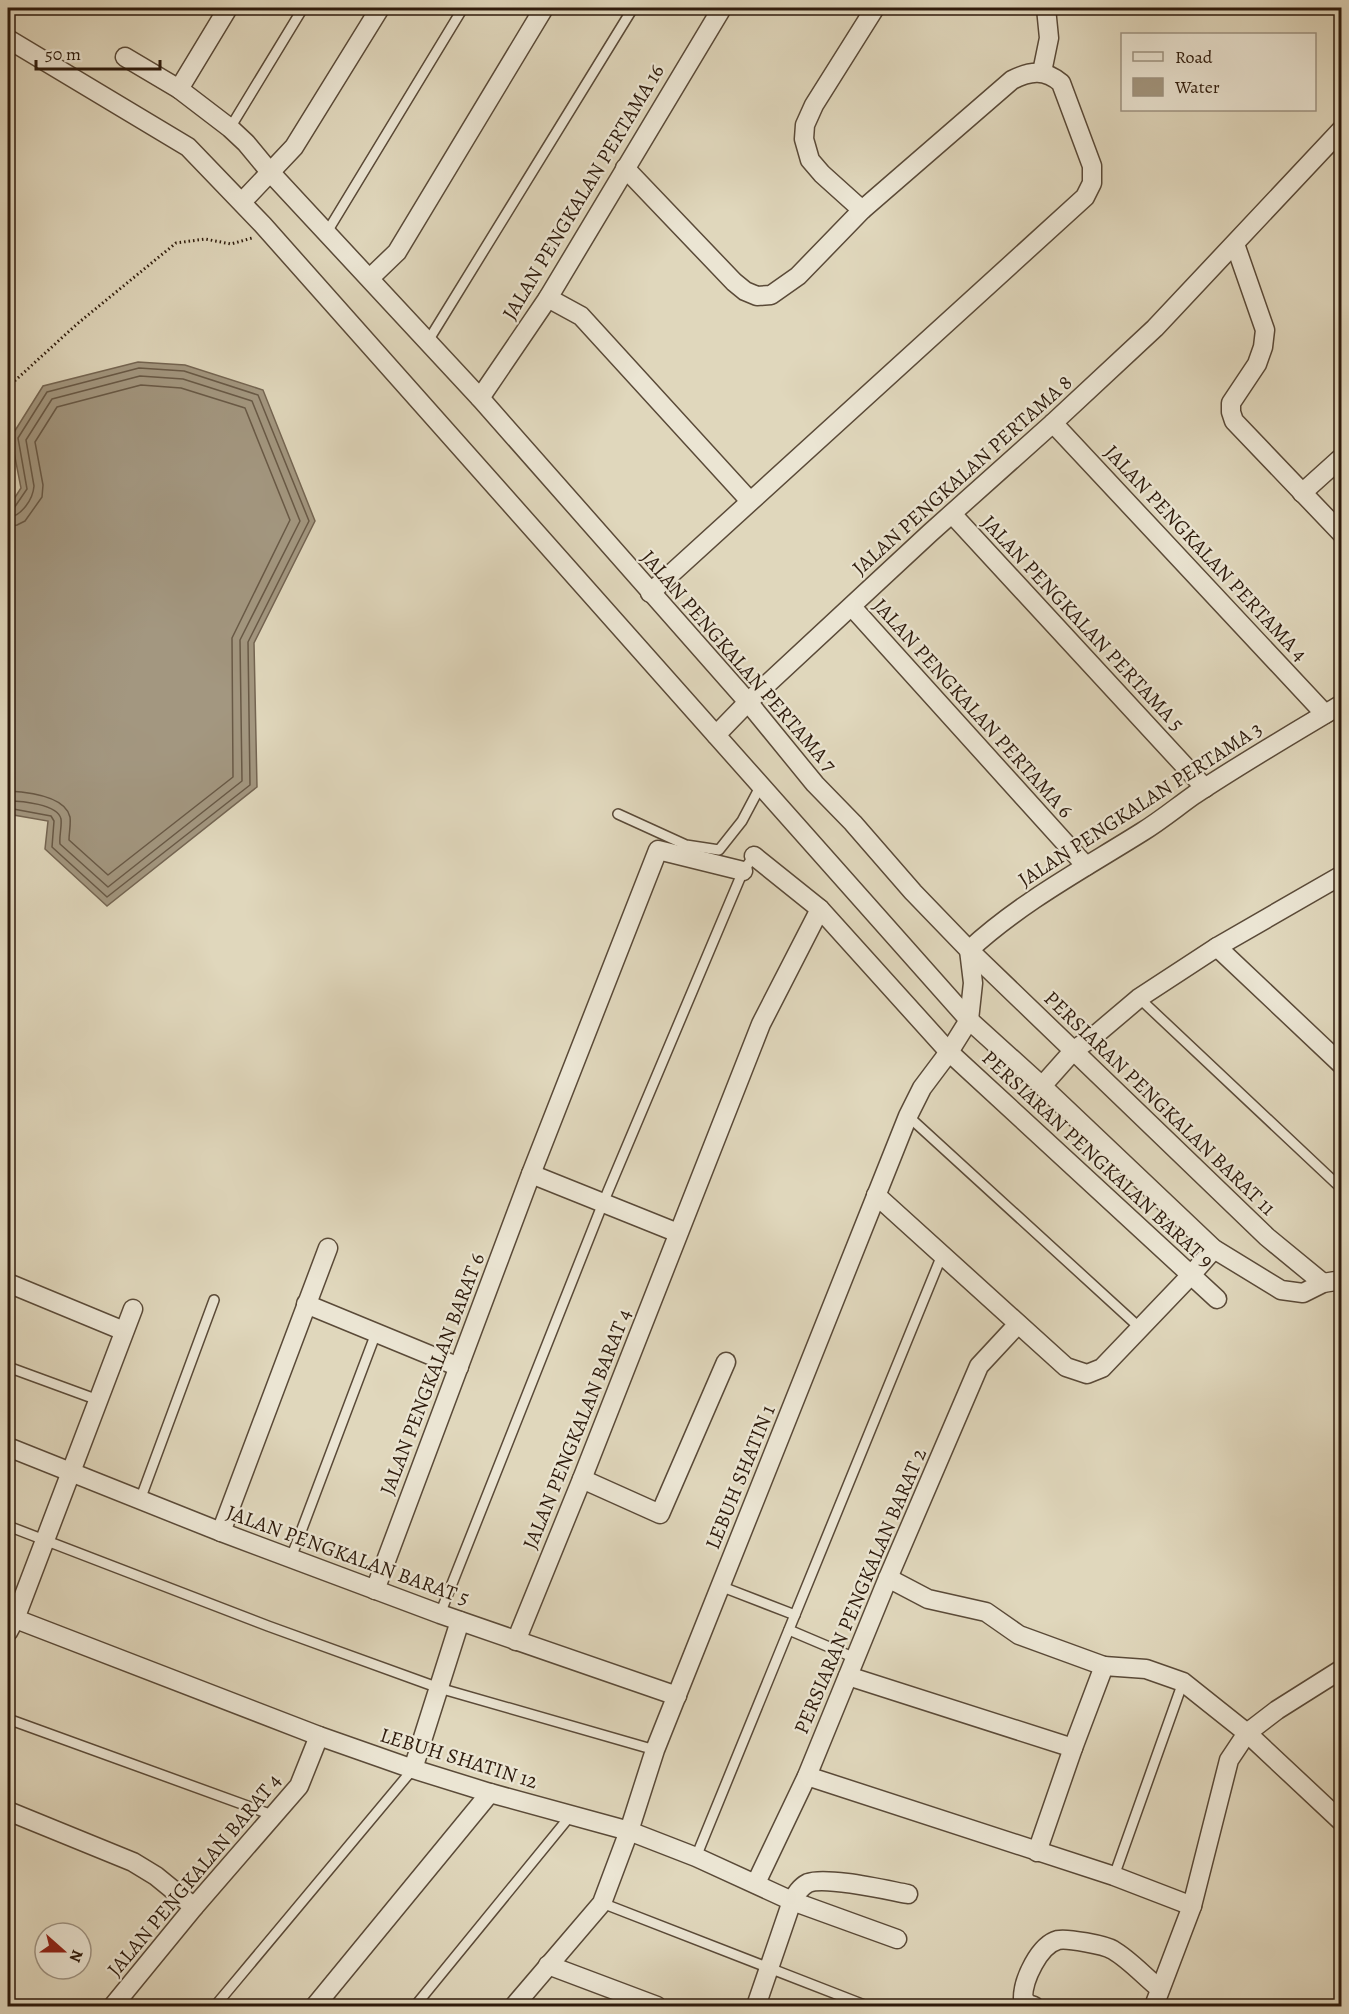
<svg xmlns="http://www.w3.org/2000/svg" width="1349" height="2014" viewBox="0 0 1349 2014" font-family="Alegreya,serif">
<rect width="100%" height="100%" fill="#e0d7bc"/>
<filter id="stains"><feTurbulence type="fractalNoise" baseFrequency=".00333" numOctaves="4"/><feColorMatrix values="0 0 0 0 .2 0 0 0 0 .09 0 0 0 0 .02 0 0 0 .5 -.17"/></filter>
<radialGradient id="worn" r=".72"><stop offset=".6" stop-color="#630" stop-opacity="0"/><stop offset="1" stop-color="#630" stop-opacity=".3"/></radialGradient>
<path fill="#a39780" stroke="#746552" stroke-width="1.5" d="M 138,362 L 185,365 L 263,390 L 315,521 L 254,643 L 257,787 L 107,906 L 45,849 L 48,821 L 8,814 L 8,508 L 21,488 L 11,437 L 43,386 Z"/>
<g fill="none" stroke-linecap="round" stroke-linejoin="round">
<g stroke="#685946" stroke-width="1.5">
<path d="M 8,510 L 14,508 L 27,489 L 18,438 L 47,392 L 139,368 L 184,371 L 258,395 L 309,521 L 248,642 L 250,785 L 107,897 L 52,847 L 54,821 L 51,816 L 8,808"/>
<path d="M 8,518 C 21,516 33,500 34,486 L 26,440 L 52,399 L 140,376 L 183,379 L 252,401 L 300,521 L 240,640 L 242,781 L 108,887 L 60,844 C 59,836 62,827 61,819 C 58,804 21,801 8,801"/>
<path d="M 8,527 L 17,525 L 25,521 L 42,497 L 43,485 L 35,442 L 57,407 L 141,385 L 181,388 L 245,408 L 290,520 L 232,638 L 233,777 L 108,875 L 69,840 C 69,833 71,824 70,817 C 65,795 26,792 8,791"/>
</g>
<g stroke="#5a4a38" stroke-width="12">
<g id="lane">
<path d="M 230,128 L 303,8"/>
<path d="M 327,232 L 463,8"/>
<path d="M 428,341 L 633,8"/>
<path d="M 618,814 L 686,845 L 719,850 L 742,821 L 761,785"/>
<path d="M 1139,998 L 1342,1189"/>
<path d="M 908,1116 L 1140,1328"/>
<path d="M 8,1367 L 98,1400"/>
<path d="M 140,1500 L 214,1300"/>
<path d="M 8,1526 L 268,1626 L 439,1688 L 655,1750"/>
<path d="M 291,1558 L 376,1333"/>
<path d="M 720,1586 L 795,1615"/>
<path d="M 440,1614 L 603,1203 L 743,871 L 754,856"/>
<path d="M 789,1630 L 855,1658"/>
<path d="M 8,1719 L 275,1816"/>
<path d="M 696,1857 L 942,1255"/>
<path d="M 1114,1876 L 1183,1682"/>
<path d="M 602,1903 L 867,2006"/>
<path d="M 215,2006 L 413,1769"/>
<path d="M 415,2006 L 571,1815"/>
</g>
</g>
<g stroke="#5a4a38" stroke-width="21">
<g id="street">
<path d="M 8,39 L 188,147 L 263,225 L 969,1020 L 1042,1086 L 1214,1249 L 1281,1290 L 1303,1293 L 1323,1283 L 1342,1280"/>
<path d="M 125,57 L 179,89 L 230,128 L 246,143 L 270,172 L 480,398 L 748,702 L 815,784 L 853,823 L 913,892 L 969,950 L 1267,1237 L 1323,1283"/>
<path d="M 1042,72 L 1049,38 L 1046,8"/>
<path d="M 179,89 L 228,8"/>
<path d="M 625,168 L 734,282 L 745,291 L 757,296 L 771,295 L 798,276 L 862,210 L 1012,80 C 1030,71 1045,69 1061,83 L 1092,166 L 1092,183 L 1085,197 L 650,593"/>
<path d="M 242,202 L 294,147 L 380,8"/>
<path d="M 862,210 L 822,174 L 810,160 L 804,139 L 805,125 L 814,105 L 875,8"/>
<path d="M 1235,244 L 1265,330 L 1263,347 L 1257,364 L 1231,403 L 1231,412 L 1234,421 L 1342,534"/>
<path d="M 370,278 L 397,252 L 544,8"/>
<path d="M 548,298 L 581,316 L 750,501"/>
<path d="M 480,398 L 548,298 L 722,8"/>
<path d="M 1053,423 L 1325,714"/>
<path d="M 1302,493 L 1342,457"/>
<path d="M 952,514 L 1205,788"/>
<path d="M 852,607 L 1086,866"/>
<path d="M 716,735 L 748,702 L 930,533 L 1053,423 L 1155,328 L 1342,129"/>
<path d="M 754,856 L 820,909 L 949,1052 L 1217,1299"/>
<path d="M 1217,947 L 1342,1065"/>
<path d="M 969,950 C 1021,902 1083,869 1142,832 C 1160,821 1177,807 1194,795 C 1242,763 1292,734 1342,704"/>
<path d="M 1042,1086 L 1074,1050 L 1093,1037 L 1139,998 L 1217,947 L 1342,875"/>
<path d="M 531,1174 L 678,1233"/>
<path d="M 876,1195 L 1066,1367 L 1087,1374 L 1102,1368 L 1191,1275 L 1214,1249"/>
<path d="M 8,1283 L 124,1331"/>
<path d="M 306,1304 L 459,1367"/>
<path d="M 8,1447 L 221,1532 L 440,1614 L 677,1696"/>
<path d="M 582,1479 L 660,1514 L 726,1362"/>
<path d="M 221,1532 L 328,1248"/>
<path d="M 888,1578 L 928,1599 L 986,1612 L 1019,1635 L 1104,1666"/>
<path d="M 375,1590 L 531,1174 L 658,850 L 743,871"/>
<path d="M 8,1616 L 319,1736 L 413,1769 L 490,1793 L 629,1831 L 696,1857 L 792,1901 L 897,1939"/>
<path d="M 8,1632 L 15,1619 L 133,1309"/>
<path d="M 516,1641 L 582,1479 L 761,1024 L 820,909"/>
<path d="M 848,1676 L 1073,1748"/>
<path d="M 413,1769 L 460,1621"/>
<path d="M 807,1776 L 1114,1876 L 1192,1906"/>
<path d="M 8,1811 L 133,1862 L 156,1876 L 194,1907"/>
<path d="M 1037,1852 L 1073,1748 L 1104,1666 L 1146,1669 L 1183,1682 L 1247,1733 L 1342,1822"/>
<path d="M 756,1883 L 807,1776 L 888,1578 L 979,1366 L 1018,1324"/>
<path d="M 548,1965 L 657,2006"/>
<path d="M 113,2006 L 194,1907 L 299,1786 L 319,1736"/>
<path d="M 315,2006 L 490,1793"/>
<path d="M 514,2006 L 602,1903 L 629,1831 L 655,1750 L 908,1116 L 922,1088 L 949,1052 L 969,1020 L 973,983 L 969,950"/>
<path d="M 756,2006 L 792,1901 C 796,1894 800,1887 808,1883 C 826,1876 886,1890 908,1894"/>
<path d="M 1034,2006 L 1028,2004 L 1023,1998 C 1023,1980 1039,1945 1058,1940 C 1067,1938 1105,1945 1113,1950 C 1130,1960 1145,1977 1160,1989"/>
<path d="M 1154,2006 L 1192,1906 L 1229,1760 L 1247,1733 L 1277,1710 L 1342,1669"/>
</g>
</g>
<path stroke="#2e1b0c" stroke-width="3" stroke-dasharray="1.5 3" stroke-linecap="butt" d="M 8,387 L 77,324 L 176,243 L 205,239 L 231,244 L 252,238"/>
<use href="#lane" stroke="#ebe5d3" stroke-width="9"/>
<use href="#street" stroke="#ebe5d3" stroke-width="18"/>
</g>
<g text-anchor="middle" stroke-width="4.5" stroke-linejoin="round" paint-order="stroke">
<g font-size="21" fill="#2e1b0c" stroke="#ebe5d3">
<text transform="translate(583 192) rotate(-59)" y="7">JALAN PENGKALAN PERTAMA 16</text>
<text transform="translate(962 475) rotate(-42)" y="7">JALAN PENGKALAN PERTAMA 8</text>
<text transform="translate(1206 553) rotate(47)" y="7">JALAN PENGKALAN PERTAMA 4</text>
<text transform="translate(1083 623) rotate(47)" y="7">JALAN PENGKALAN PERTAMA 5</text>
<text transform="translate(739 661) rotate(49)" y="7">JALAN PENGKALAN PERTAMA 7</text>
<text transform="translate(973 708) rotate(48)" y="7">JALAN PENGKALAN PERTAMA 6</text>
<text transform="translate(1140 804) rotate(-33)" y="7">JALAN PENGKALAN PERTAMA 3</text>
<text transform="translate(1160 1103) rotate(44)" y="7">PERSIARAN PENGKALAN BARAT 11</text>
<text transform="translate(1098 1159) rotate(43)" y="7">PERSIARAN PENGKALAN BARAT 9</text>
<text transform="translate(432 1374) rotate(-69)" y="7">JALAN PENGKALAN BARAT 6</text>
<text transform="translate(577 1429) rotate(-68)" y="7">JALAN PENGKALAN BARAT 4</text>
<text transform="translate(740 1477) rotate(-68)" y="7">LEBUH SHATIN 1</text>
<text transform="translate(348 1555) rotate(20)" y="7">JALAN PENGKALAN BARAT 5</text>
<text transform="translate(860 1591) rotate(-67)" y="7">PERSIARAN PENGKALAN BARAT 2</text>
<text transform="translate(459 1758) rotate(17)" y="7">LEBUH SHATIN 12</text>
<text transform="translate(194 1875) rotate(-50)" y="7">JALAN PENGKALAN BARAT 4</text>
</g>
</g>
<rect width="1349" height="2014" fill="none" stroke="#e0d7bc" stroke-width="30"/>
<rect x="9" y="9" width="1331" height="1996" fill="none" stroke="#2e1b0c" stroke-width="3"/>
<rect x="15" y="15" width="1319" height="1984" fill="none" stroke="#2e1b0c" stroke-width="1.5"/>
<rect x="1121" y="33" width="195" height="78" fill="#ebe5d3" stroke="#9f9483" stroke-width="1.5"/>
<rect x="1133" y="52" width="30" height="9" fill="#ebe5d3" stroke="#9f9483" stroke-width="1.5"/>
<text x="1175" y="63" font-size="18" fill="#2e1b0c">Road</text>
<rect x="1133" y="78" width="30" height="18" fill="#a39780" stroke="#9f9483" stroke-width="1.5"/>
<text x="1175" y="93" font-size="18" fill="#2e1b0c">Water</text>
<g transform="translate(63 1951) rotate(111)"><circle r="28" fill="#ebe5d3" stroke="#9f9483" stroke-width="1.5"/>
<path d="M0-4.5L10 22L0 15L-10 22Z" fill="#8f2418"/>
<text y="-9" font-size="16" font-weight="bold" text-anchor="middle" fill="#2e1b0c">N</text>
</g>
<path d="M36 60v9h124v-9" fill="none" stroke="#2e1b0c" stroke-width="3"/>
<text x="45" y="60" font-size="18" fill="#2e1b0c" stroke="#ebe5d3" stroke-width="4.5" paint-order="stroke">50 m</text>
<rect width="100%" height="100%" filter="url(#stains)"/>
<rect width="100%" height="100%" fill="url(#worn)"/>
</svg>
